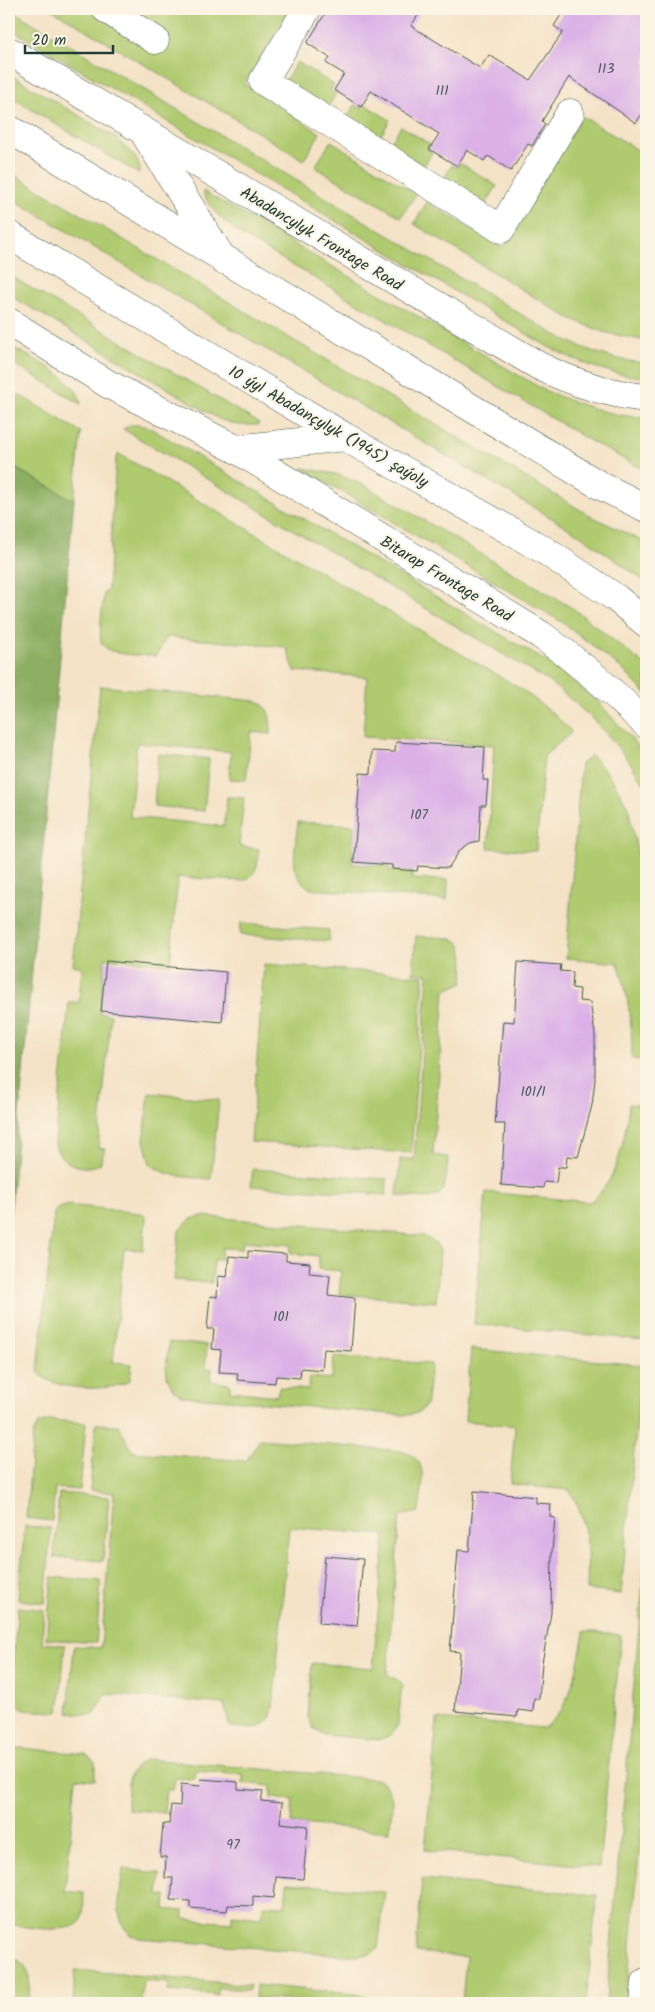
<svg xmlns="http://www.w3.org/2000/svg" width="655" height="2012" viewBox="0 0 655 2012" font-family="Kalam,sans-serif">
<rect width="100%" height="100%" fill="#fcf5e5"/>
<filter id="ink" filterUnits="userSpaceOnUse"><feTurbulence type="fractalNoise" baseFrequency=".02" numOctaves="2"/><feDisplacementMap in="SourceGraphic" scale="10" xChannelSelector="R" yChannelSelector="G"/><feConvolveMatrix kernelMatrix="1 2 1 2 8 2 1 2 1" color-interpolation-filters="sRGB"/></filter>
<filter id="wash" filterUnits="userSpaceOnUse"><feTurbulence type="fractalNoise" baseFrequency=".0096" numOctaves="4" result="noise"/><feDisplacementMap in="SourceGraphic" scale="20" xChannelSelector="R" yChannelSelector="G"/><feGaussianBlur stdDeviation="1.12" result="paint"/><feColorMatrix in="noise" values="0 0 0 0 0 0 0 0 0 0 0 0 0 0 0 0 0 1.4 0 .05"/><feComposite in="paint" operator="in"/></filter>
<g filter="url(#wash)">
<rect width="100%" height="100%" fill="#f4e2c6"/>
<g fill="#b0ca70" stroke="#688452">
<path d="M 9,9 L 554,334 C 584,349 613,361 646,363 L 646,377 C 611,376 578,362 547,346 L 9,28 Z"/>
<path d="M 51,9 L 88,9 L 153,49 L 122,9 L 291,9 L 244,84 L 320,133 L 304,160 Z"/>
<path d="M 297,62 L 334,85 L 330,91 L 336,94 L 328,107 L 285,81 Z"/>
<path d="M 9,74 L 115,137 L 136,158 L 140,169 L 139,174 L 9,96 Z"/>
<path d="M 364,104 L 390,120 L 379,139 L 346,119 L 355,105 L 361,109 Z"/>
<path d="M 582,116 L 646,155 L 646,228 L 642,242 L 646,260 L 646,341 L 603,332 L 567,317 L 414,224 L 427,202 L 503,248 Z"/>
<path d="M 401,126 L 431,145 L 428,150 L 432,153 L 424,166 L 389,145 Z"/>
<path d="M 331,141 L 416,194 L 401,217 L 315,167 Z"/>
<path d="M 460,163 L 497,186 L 486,204 L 444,178 L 452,165 L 457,168 Z"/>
<path d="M 9,172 L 589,515 L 646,543 L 646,582 L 580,535 L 9,197 Z"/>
<path d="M 203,191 L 544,390 C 577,404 610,416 646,418 L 646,471 L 594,443 L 243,236 C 230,227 206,207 203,191 Z"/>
<path d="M 9,275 L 259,423 L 258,425 L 237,425 L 219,419 L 9,295 Z"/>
<path d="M 9,345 C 31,359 77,376 81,404 L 9,361 Z"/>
<path d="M 9,389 L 81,432 L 74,500 L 9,465 Z"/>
<path d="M 130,425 L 140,425 L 150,428 L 554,666 L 596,700 L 631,738 L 646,758 L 646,787 C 620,744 586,709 545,679 L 123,429 Z"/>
<path d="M 119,454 L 521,689 L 554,714 L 572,732 L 544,756 L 536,851 L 488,848 L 494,745 L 363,737 L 367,677 L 295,671 L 286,647 L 167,637 L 156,656 C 143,655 105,657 101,641 C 99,628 103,606 104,593 L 108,589 L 116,457 Z"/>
<path d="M 302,468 L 336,474 L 364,485 L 574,609 L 646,666 L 646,694 L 621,668 L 565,624 Z"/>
<path d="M 100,686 L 256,701 C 271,706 271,722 271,734 L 251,732 L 246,780 L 229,779 L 231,752 L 137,743 L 130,817 L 224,826 L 227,797 L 244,798 L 239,846 L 259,849 C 258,863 258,877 241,881 L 178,877 L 170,964 L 105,958 L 100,1013 L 111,1015 L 98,1148 L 105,1149 L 100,1164 C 83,1172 59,1164 55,1144 L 69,1002 L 79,1002 L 82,967 L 73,965 Z"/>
<path d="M 158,754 L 209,759 L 204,811 L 154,806 Z"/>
<path d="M 591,755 L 601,765 L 613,781 L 628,807 L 646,896 L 646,1060 L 632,1059 C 632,1025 629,995 618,963 L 566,958 L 581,764 Z"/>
<path d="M 298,822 L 354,825 L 352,864 L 389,866 L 389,871 L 412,872 L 412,879 L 448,880 L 447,900 L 311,889 C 286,875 296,846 298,822 Z"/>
<path d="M 241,923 L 329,930 L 329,941 L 240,935 Z"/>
<path d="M 416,936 C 462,939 466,933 463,983 L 445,990 L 433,1155 L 448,1157 C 445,1204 441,1199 397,1196 L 400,1159 L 414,1159 L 428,974 L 413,973 Z"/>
<path d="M 264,964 L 424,976 L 411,1153 L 251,1142 Z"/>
<path d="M 149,1093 L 219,1100 L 211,1179 C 189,1177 168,1178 150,1164 L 144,1141 Z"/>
<path d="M 629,1104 L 646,1106 L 646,1320 L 644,1340 L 474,1324 L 486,1192 L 590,1202 C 619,1181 625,1137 629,1104 Z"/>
<path d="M 253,1169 L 387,1179 L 386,1195 L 251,1186 Z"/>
<path d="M 69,1205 L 139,1213 L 142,1213 L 146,1217 L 143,1250 L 124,1249 L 113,1362 L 132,1364 L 130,1380 C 115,1393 45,1391 38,1370 L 54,1213 L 58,1208 Z"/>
<path d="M 201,1216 L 424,1236 L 436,1243 L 440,1251 L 436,1302 L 339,1294 L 341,1271 L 318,1269 L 319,1256 L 290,1253 L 291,1245 L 243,1241 L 242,1249 L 222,1248 L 221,1260 L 214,1260 L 212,1283 L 174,1280 L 179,1230 L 191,1219 Z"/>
<path d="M 169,1342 L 207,1345 L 205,1368 L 212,1369 L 211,1381 L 230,1384 L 230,1391 L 277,1396 L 279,1387 L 308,1390 L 309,1377 L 332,1379 L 334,1356 L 431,1364 L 427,1401 C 424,1413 414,1415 403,1415 L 182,1396 C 160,1381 167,1364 169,1342 Z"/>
<path d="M 471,1349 L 642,1365 L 621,1594 L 587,1590 C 588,1556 589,1519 569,1490 L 510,1484 L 515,1426 L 465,1421 Z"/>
<path d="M 51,1420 L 86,1423 L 80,1490 L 55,1488 L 52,1521 L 26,1518 L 33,1434 L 38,1424 Z"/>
<path d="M 96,1424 L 118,1425 L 133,1452 L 246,1461 L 260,1439 L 401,1451 C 432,1458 421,1488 419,1512 L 400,1516 L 387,1674 L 402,1683 L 398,1725 L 391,1735 L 378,1740 L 325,1735 L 313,1728 L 308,1717 L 312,1663 L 373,1668 L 385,1535 L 289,1527 L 273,1708 C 269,1733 249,1728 230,1727 L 224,1704 L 105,1694 L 94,1715 L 68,1713 L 74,1646 L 101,1648 L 114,1493 L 90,1490 Z"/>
<path d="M 59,1493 L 109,1497 L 103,1561 L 54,1557 Z"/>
<path d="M 25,1526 L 51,1528 L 45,1603 L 18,1600 Z"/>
<path d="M 646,1547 L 646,1771 L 626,2003 L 606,2003 Z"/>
<path d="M 52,1577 L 101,1581 L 96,1643 L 46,1639 Z"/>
<path d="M 18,1607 L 44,1610 L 42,1643 L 65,1645 L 59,1712 C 44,1711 15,1714 10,1695 Z"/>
<path d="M 584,1631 L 621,1635 L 599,1867 L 425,1850 L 437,1719 L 544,1728 C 573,1707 578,1664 584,1631 Z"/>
<path d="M 20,1748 L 86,1754 L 95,1762 L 95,1780 L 76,1778 L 65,1891 L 84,1893 C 83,1901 85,1914 81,1921 C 71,1935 23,1927 9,1924 L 9,1750 Z"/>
<path d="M 147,1759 L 376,1779 C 399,1789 391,1811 389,1832 L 291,1823 L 293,1800 L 271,1798 L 271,1786 L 243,1783 L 243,1775 L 195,1771 L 194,1779 L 175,1778 L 173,1790 L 166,1790 L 164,1813 L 127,1809 C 128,1788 124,1770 147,1759 Z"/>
<path d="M 123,1869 L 160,1873 L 159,1896 L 166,1896 L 165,1909 L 184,1911 L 184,1919 L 232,1923 L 232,1915 L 261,1918 L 263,1905 L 285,1906 L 287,1883 L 385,1892 L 378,1948 L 370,1954 L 356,1956 L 139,1938 C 109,1929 121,1892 123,1869 Z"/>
<path d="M 422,1879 L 597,1895 L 586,2003 L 462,2003 L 466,1957 L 416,1952 Z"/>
<path d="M 9,1958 C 34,1961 30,1985 28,2003 L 9,2003 Z"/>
<path d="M 75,1970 L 250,1985 L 249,1990 L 218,1988 L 217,1995 L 168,1991 L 169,1983 L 143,1981 L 141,2003 L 73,2003 Z"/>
<path d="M 256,1985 L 356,1994 L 365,1997 L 371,2003 L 319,2003 L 255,1998 Z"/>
</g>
<path fill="#8cae62" stroke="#56764b" d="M 9,465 L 74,500 L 9,1229 Z"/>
<g id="blocks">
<g fill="#dab0e7">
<path d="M 328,9 L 422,9 L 411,26 L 480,68 L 489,55 L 530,80 L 563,32 L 554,26 L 565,9 L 646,9 L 646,108 L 636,123 L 569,77 L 542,121 L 545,124 L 532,146 L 528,144 L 511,171 L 488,156 L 484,161 L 467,150 L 457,166 L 429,149 L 439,134 L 371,91 L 361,107 L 334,90 L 344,74 L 326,63 L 330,58 L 307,43 Z"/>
<path d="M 396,742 L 485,747 L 483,780 L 488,780 L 486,805 L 481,805 L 479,841 L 470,843 L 460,850 L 448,868 L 418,866 L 417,871 L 392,869 L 392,865 L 354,862 L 360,773 L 371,774 L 372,751 L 395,752 Z"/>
<path d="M 106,961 L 226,972 L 222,1022 L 101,1011 Z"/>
<path d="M 518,962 L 561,965 L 560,971 L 573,972 L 572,988 L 580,989 L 579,1001 L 590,1002 L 595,1034 L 595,1080 L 592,1105 L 578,1157 L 567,1156 L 566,1167 L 558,1167 L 556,1183 L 544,1182 L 543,1188 L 501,1185 L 505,1124 L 495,1124 L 503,1021 L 514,1022 Z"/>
<path d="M 248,1251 L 286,1254 L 286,1261 L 310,1263 L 309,1273 L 330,1275 L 328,1295 L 355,1298 L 351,1351 L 324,1349 L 322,1370 L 301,1368 L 300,1378 L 276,1376 L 275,1383 L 237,1380 L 238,1373 L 219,1372 L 221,1350 L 212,1349 L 214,1329 L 207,1329 L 210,1296 L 217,1297 L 218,1276 L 227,1277 L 229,1256 L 248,1258 Z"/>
<path d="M 474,1491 L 536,1497 L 536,1503 L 551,1504 L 550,1517 L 555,1518 L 552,1551 L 551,1613 L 542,1663 L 539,1699 L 534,1698 L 533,1712 L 518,1710 L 517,1717 L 455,1711 L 460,1652 L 450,1651 L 458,1550 L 469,1551 Z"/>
<path d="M 325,1556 L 363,1559 L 357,1626 L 319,1623 Z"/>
<path d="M 201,1779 L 238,1782 L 238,1789 L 263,1791 L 261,1801 L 282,1803 L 280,1823 L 308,1826 L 303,1879 L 276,1877 L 274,1898 L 253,1896 L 253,1906 L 228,1905 L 227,1911 L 190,1908 L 190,1901 L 171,1900 L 173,1878 L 165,1878 L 166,1857 L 160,1857 L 163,1824 L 169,1824 L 171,1805 L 180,1806 L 181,1784 L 200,1786 Z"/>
</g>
</g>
</g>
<g filter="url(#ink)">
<use href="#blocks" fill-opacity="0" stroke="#3f564a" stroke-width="1"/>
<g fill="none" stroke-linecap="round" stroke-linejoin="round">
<g stroke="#3f564a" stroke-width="29">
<g id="minor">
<path d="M 106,9 L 155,40"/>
<path d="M 307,9 L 263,81 L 501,229 L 570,113"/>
<path d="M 9,51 L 539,366 C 574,383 608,394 646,398"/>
<path d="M 146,136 L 223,260"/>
<path d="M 9,322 L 108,384 L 236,449 L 541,635 C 579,662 613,691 646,724"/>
<path d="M 236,449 L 345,437"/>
<path d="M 644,2003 L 646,1982"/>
</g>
</g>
<g stroke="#3f564a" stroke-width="29">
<g id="major">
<path d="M 9,129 L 601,486 L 646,508"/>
<path d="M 9,235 L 345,437 L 544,550 L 616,598 L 646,623"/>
</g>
</g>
<use href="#minor" stroke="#fff" stroke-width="28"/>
<use href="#major" stroke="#fff" stroke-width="28"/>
</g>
</g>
<g text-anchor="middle" stroke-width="4.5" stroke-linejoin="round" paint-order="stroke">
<g font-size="14" fill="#4e5a61">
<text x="606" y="73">113</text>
<text x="442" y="95">111</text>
<text x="419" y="819">107</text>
<text x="533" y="1096">101/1</text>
<text x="281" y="1321">101</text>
<text x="233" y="1849">97</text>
</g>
<g font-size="16" fill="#1f3d34" stroke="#fcf5e5">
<text transform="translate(322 238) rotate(31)" y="6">Abadancylyk Frontage Road</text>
<text transform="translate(329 426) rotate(30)" y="6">10 ýyl Abadançylyk (1945) şaýoly</text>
<text transform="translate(447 578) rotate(31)" y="6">Bitarap Frontage Road</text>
</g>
</g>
<rect width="655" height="2012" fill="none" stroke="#fcf5e5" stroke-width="30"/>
<path d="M25 45v8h88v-8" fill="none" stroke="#1f3d34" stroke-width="2.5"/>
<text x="32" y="45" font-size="15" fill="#1f3d34" stroke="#fcf5e5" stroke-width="4" paint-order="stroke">20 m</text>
</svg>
